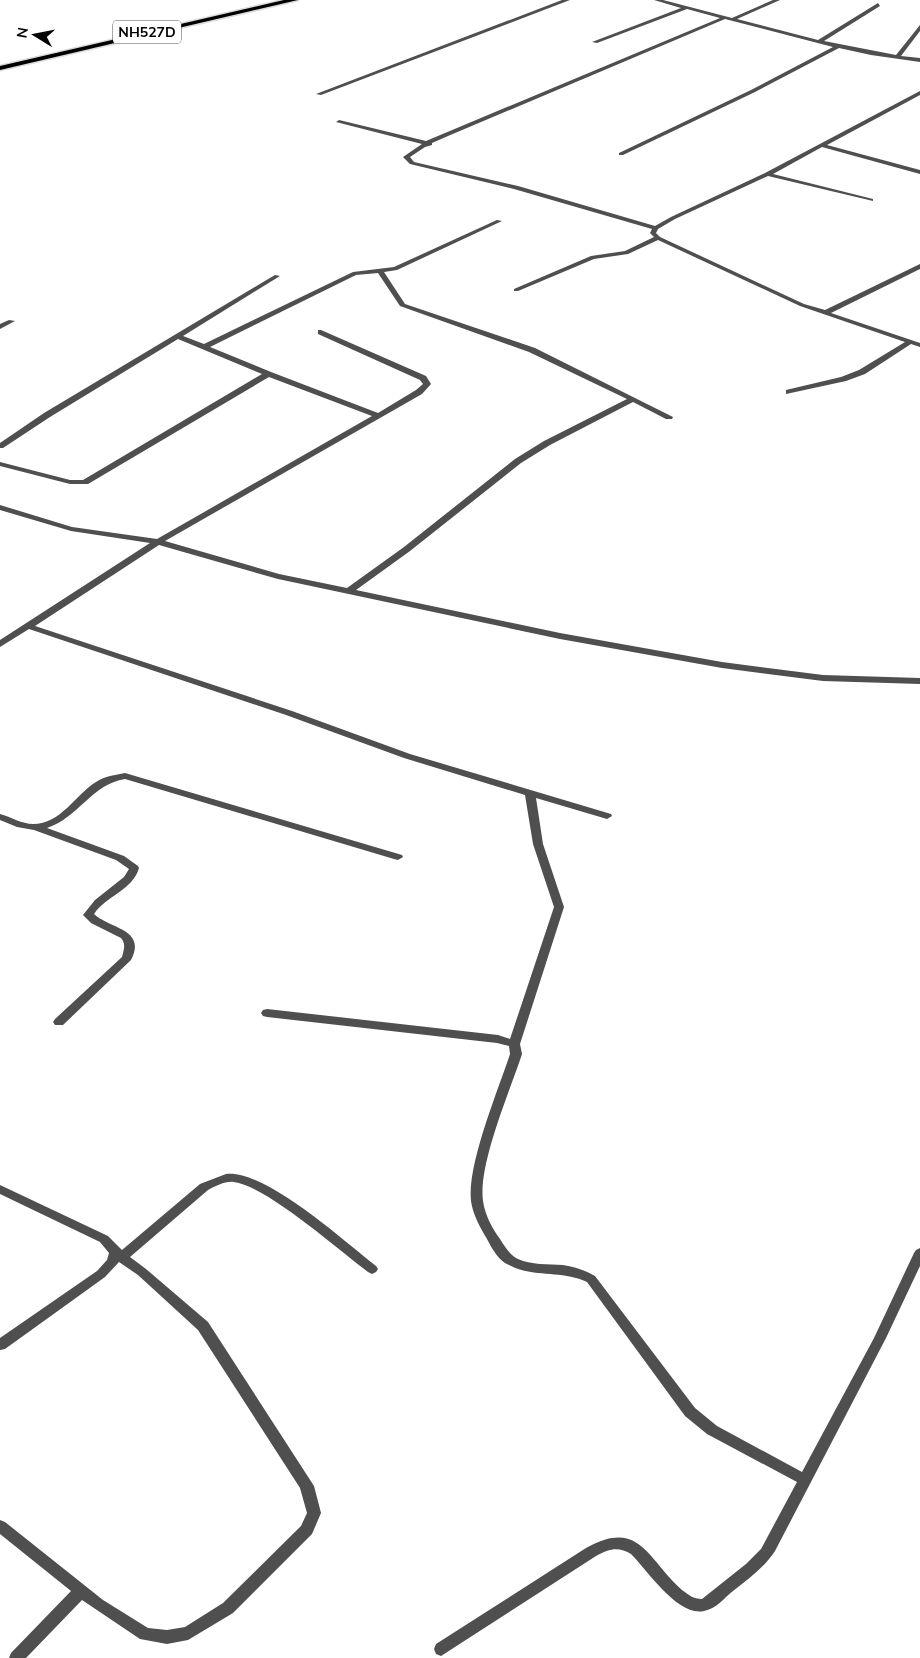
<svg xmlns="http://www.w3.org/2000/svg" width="920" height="1658" viewBox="0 0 920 1658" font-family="Mulish,sans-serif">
<rect width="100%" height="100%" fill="#fff"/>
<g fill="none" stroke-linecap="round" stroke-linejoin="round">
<g stroke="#dbdbdb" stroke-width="3">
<path id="highway" d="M 284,0 L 298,0 L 0,70 L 0,66 Z"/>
</g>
<g fill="#4f4f4f" fill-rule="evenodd">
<path d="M 562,0 L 570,0 L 321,95 L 316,94 Z"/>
<path d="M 654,0 L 663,0 L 732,18 L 773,0 L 780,0 L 737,19 L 818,40 L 878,3 L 880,6 L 824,41 L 896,55 L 920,25 L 920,31 L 901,56 L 920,58 L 920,62 L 871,55 L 839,48 L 755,92 L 623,155 L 619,155 L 619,153 L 751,90 L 833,47 L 725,19 L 448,136 L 432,143 L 432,145 L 425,147 L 410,157 L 414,162 L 518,186 L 655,226 L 671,217 L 765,173 L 920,91 L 920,95 L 827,145 L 920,170 L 920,174 L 822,147 L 773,174 L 873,199 L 873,201 L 768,176 L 675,219 L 658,229 L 656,233 L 660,237 L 804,304 L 825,310 L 920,264 L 920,269 L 831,313 L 920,343 L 920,347 L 911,344 L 865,374 L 846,381 L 786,394 L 786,390 L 841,377 L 859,370 L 905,342 L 800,306 L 658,240 L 628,254 L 594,259 L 518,291 L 514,291 L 514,289 L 591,256 L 625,251 L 654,237 L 650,233 L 652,229 L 514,189 L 410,164 L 403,157 L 422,144 L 336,122 L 339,120 L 426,141 L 720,18 L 687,9 L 597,43 L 592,42 L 681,8 Z"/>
<path d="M 497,220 L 502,221 L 397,270 L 384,272 L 405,304 L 535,348 L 673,417 L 672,419 L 666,419 L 633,402 L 550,445 L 521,463 L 410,551 L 356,590 L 560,633 L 722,662 L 823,675 L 920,678 L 920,684 L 823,681 L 722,668 L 560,639 L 278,579 L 159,545 L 35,626 L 292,711 L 410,754 L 611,814 L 612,816 L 607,819 L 536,798 L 543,844 L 564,907 L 520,1044 L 522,1054 C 510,1091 478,1164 483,1201 C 485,1215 492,1228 500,1239 C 505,1247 510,1255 518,1259 C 531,1265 548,1264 563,1265 C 575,1267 585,1270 595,1276 L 695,1408 L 717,1426 L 802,1472 L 874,1338 L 914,1253 L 916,1250 L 920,1248 L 920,1266 L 886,1338 L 775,1551 C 764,1568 748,1579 733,1591 C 724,1598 716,1609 704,1611 C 678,1617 648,1571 631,1554 C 618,1546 609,1549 596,1556 L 441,1656 L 436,1654 L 434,1649 L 436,1644 L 586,1548 C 640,1518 647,1559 682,1590 C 689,1595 693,1599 702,1599 L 746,1564 L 761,1549 L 797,1482 L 707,1434 L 685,1416 L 587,1282 C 562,1270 533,1278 509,1265 C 499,1261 492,1249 487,1239 C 480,1227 473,1215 471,1201 C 467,1164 498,1091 510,1054 L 509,1046 L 497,1043 L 267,1017 L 263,1016 L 261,1013 L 263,1010 L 267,1009 L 498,1035 L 510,1039 L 554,907 L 533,844 L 525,795 L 404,758 L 286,715 L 29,629 L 0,647 L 0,640 L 150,543 L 71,531 L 0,510 L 0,505 L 72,527 L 157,539 L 372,416 L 269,377 L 88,484 L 70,484 L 0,466 L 0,462 L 70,480 L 83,480 L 262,374 L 178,339 L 50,417 L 3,448 L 0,448 L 0,443 L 44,413 L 275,275 L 280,276 L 183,336 L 204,344 L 353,272 L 394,267 ZM 378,273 L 400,306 L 529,352 L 627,399 L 544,441 L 515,459 L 404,547 L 347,588 L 279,574 L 165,541 L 422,394 L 431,384 L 426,376 L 321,330 L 318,330 L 318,334 L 420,380 L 423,384 L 416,390 L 378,413 L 271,372 L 210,347 L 356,275 Z"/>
<path d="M 9,320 L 15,321 L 0,329 L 0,324 Z"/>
<path d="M 125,773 L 402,855 L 403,857 L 398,860 L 394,859 L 125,779 C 92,784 78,818 47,828 L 124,856 L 138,866 L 139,868 C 133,890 106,896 94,914 C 110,929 147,929 131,960 L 63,1025 L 55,1025 L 53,1022 L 55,1019 L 122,957 C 124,949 126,944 121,938 L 91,923 L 83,915 L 95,900 L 124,877 L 129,869 L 116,860 L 34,830 L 17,827 L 0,820 L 0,814 C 11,817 22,824 33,824 C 61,824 75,795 96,782 C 105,776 115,775 125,773 Z"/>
<path d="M 226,1174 C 265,1169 345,1242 376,1266 L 378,1269 L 376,1272 L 372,1274 L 368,1272 C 340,1251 266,1186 234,1182 C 225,1181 216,1186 208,1190 L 130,1257 L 146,1269 L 208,1322 L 314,1486 L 321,1513 L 312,1534 L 233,1613 L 188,1640 L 167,1644 L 140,1639 L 82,1600 L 26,1658 L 9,1658 L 11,1653 L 71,1591 L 0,1534 L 0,1520 L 5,1522 L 103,1600 L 148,1628 L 167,1630 L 185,1627 L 223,1603 L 301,1526 L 307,1513 L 300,1488 L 198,1330 L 138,1275 L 119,1262 L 105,1277 L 5,1349 L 0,1350 L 0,1338 L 97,1271 L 107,1260 L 109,1253 L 100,1242 L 0,1194 L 0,1185 L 108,1236 L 122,1250 L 200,1184 Z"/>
</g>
<use href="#highway" fill="#000" fill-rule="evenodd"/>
</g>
<g text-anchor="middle" stroke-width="4" stroke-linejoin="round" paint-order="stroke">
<rect fill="#fff" stroke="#4c4c4c" stroke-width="1" x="113" y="20.5" width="68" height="23" rx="4"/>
<g font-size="14" font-weight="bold" fill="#000">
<text x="147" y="37">NH527D</text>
</g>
</g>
<g transform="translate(35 35) rotate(280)" stroke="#ffffff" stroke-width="4" paint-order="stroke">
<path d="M0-4L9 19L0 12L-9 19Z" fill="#000000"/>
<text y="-8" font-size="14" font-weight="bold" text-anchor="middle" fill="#000000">N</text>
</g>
</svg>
